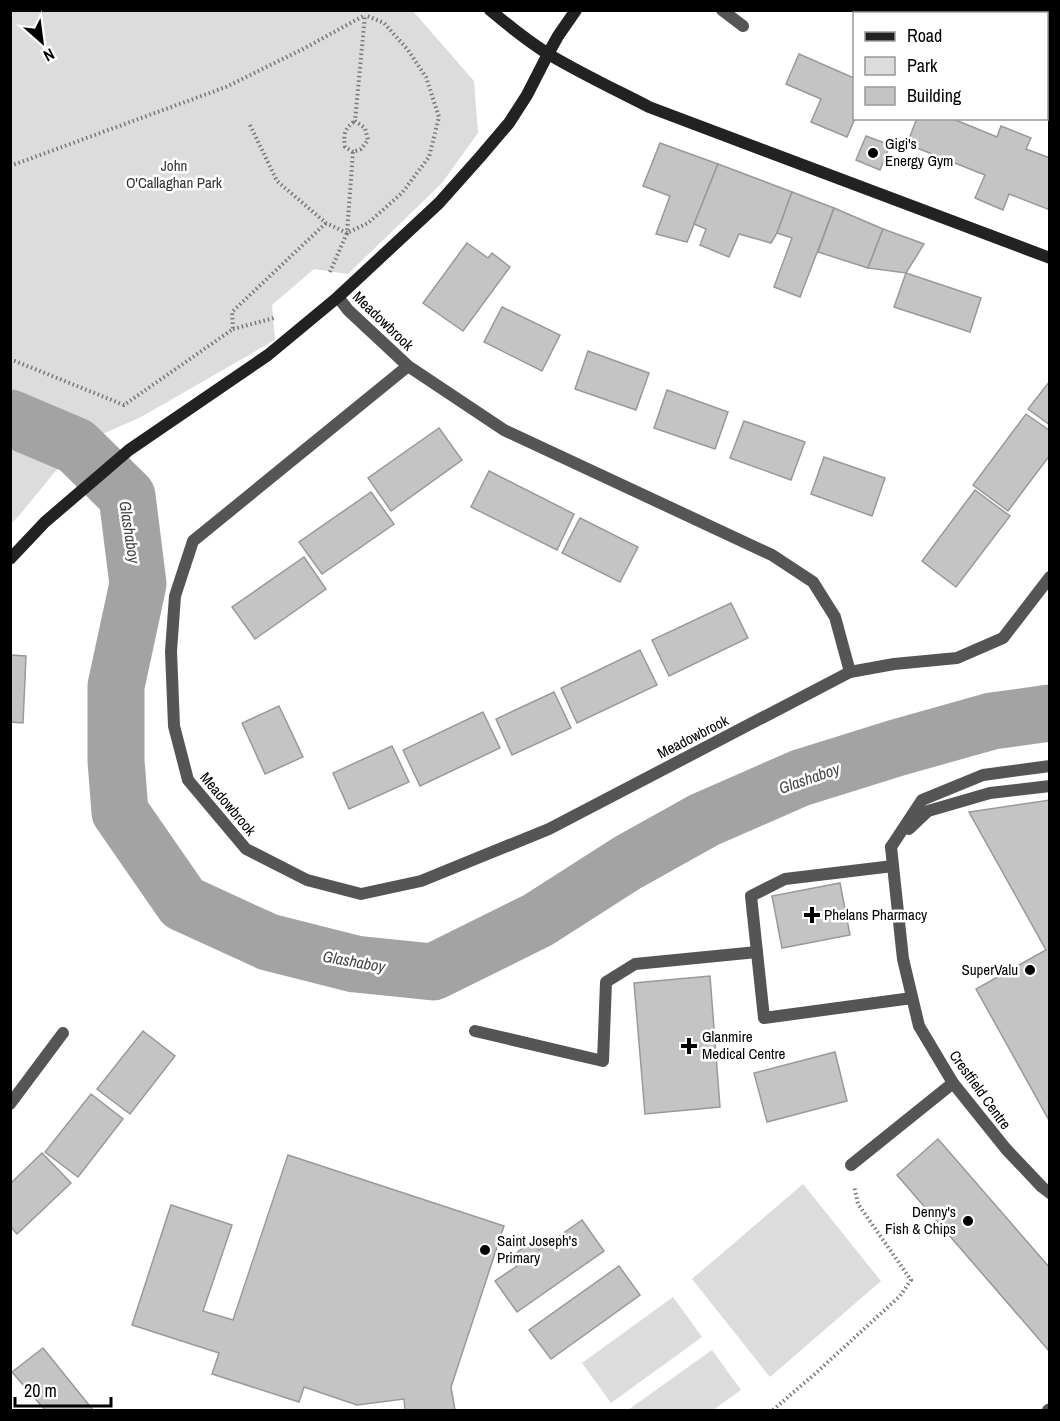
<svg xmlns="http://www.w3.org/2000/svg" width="1060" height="1421" viewBox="0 0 1060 1421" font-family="'Archivo Narrow',sans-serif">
<rect width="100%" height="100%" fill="#fff"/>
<g fill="#dcdcdc">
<path d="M 10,11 L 413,11 L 474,81 L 478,133 L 442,183 L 348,274 L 314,269 L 272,305 L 275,340 L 141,417 L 76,446 L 18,517 L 11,523 L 11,426 L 69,443 L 11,418 Z"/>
<path d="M 803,1184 L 881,1281 L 770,1377 L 692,1279 Z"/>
<path d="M 673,1297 L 702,1337 L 611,1403 L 582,1363 Z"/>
<path d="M 712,1350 L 741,1390 L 713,1410 L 628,1410 Z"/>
</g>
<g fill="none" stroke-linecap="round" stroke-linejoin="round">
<path stroke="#a3a3a3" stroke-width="57" d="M 10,418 L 76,446 L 127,496 L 138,584 L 116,686 L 116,761 L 120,812 L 183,903 L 268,942 L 355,964 L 433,972 L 538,920 L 627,863 L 704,820 L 800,778 L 896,748 L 992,721 L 1050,713"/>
</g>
<g fill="#c4c4c4" stroke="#999" stroke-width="1.5">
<path d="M 799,54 L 854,78 L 855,118 L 847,137 L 811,122 L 821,99 L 786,84 Z"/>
<path d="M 917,118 L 951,118 L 997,137 L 1001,126 L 1031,138 L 1026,149 L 1050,158 L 1050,210 L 1009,194 L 1003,210 L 975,198 L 985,175 L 907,144 Z"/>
<path d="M 866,136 L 890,145 L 880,170 L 856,160 Z"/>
<path d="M 660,143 L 718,164 L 687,242 L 656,234 L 670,196 L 643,186 Z"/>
<path d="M 718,164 L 792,192 L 777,233 L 771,243 L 739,234 L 729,257 L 700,245 L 706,229 L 694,224 Z"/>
<path d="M 792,192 L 834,208 L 800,297 L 774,287 L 792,238 L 777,233 Z"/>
<path d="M 834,208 L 883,229 L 868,268 L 818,252 Z"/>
<path d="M 883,229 L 924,244 L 906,273 L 868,268 Z"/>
<path d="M 467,243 L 488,258 L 492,253 L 510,267 L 463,331 L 423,303 Z"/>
<path d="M 906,273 L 981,298 L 970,332 L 894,307 Z"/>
<path d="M 502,307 L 560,335 L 542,371 L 484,342 Z"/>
<path d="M 588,351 L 649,373 L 636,410 L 575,389 Z"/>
<path d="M 1050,381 L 1050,425 L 1028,409 Z"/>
<path d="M 667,390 L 728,412 L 715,449 L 654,428 Z"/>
<path d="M 1026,414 L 1050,431 L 1050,455 L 1008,511 L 973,485 Z"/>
<path d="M 744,421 L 805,442 L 791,480 L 730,458 Z"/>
<path d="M 439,428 L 462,460 L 391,511 L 368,478 Z"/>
<path d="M 824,457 L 885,478 L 872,516 L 811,494 Z"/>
<path d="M 489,471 L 574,514 L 557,550 L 471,507 Z"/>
<path d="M 975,490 L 1010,516 L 956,587 L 922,561 Z"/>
<path d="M 371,492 L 394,524 L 322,574 L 299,542 Z"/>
<path d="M 580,518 L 638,547 L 620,582 L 562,553 Z"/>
<path d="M 304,557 L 326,589 L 255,639 L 232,607 Z"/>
<path d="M 731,603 L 748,638 L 669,676 L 652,640 Z"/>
<path d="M 640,650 L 657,685 L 577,723 L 561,688 Z"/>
<path d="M 10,655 L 26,656 L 23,723 L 10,722 Z"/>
<path d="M 554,692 L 571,728 L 512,755 L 496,719 Z"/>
<path d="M 279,706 L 303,757 L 265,774 L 242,723 Z"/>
<path d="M 483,712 L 500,748 L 420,786 L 403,750 Z"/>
<path d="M 392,746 L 409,782 L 349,809 L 333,773 Z"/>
<path d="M 1050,800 L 1050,1122 L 976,989 L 1046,950 L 969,812 Z"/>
<path d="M 840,883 L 850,935 L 782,948 L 772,896 Z"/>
<path d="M 710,976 L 720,1107 L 645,1114 L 634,983 Z"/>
<path d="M 143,1031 L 175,1056 L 130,1114 L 97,1089 Z"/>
<path d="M 835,1052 L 847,1101 L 767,1122 L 754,1073 Z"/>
<path d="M 91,1094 L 123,1119 L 78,1177 L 45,1152 Z"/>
<path d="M 938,1139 L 1050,1268 L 1050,1352 L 897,1175 Z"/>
<path d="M 42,1153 L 71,1183 L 17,1234 L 10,1226 L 10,1184 Z"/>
<path d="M 288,1155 L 504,1226 L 451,1387 L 455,1410 L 405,1410 L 404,1399 L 357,1405 L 304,1387 L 299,1402 L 212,1374 L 219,1353 L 132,1325 L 171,1205 L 232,1225 L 203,1311 L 233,1320 Z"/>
<path d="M 582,1220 L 604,1251 L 517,1312 L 495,1281 L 517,1266 L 511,1257 L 532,1241 L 539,1250 Z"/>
<path d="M 619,1266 L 640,1295 L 551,1359 L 529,1330 Z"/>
<path d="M 43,1348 L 93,1410 L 45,1410 L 12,1372 Z"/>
</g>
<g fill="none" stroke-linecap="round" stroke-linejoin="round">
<g stroke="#777" stroke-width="4" stroke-dasharray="1.5 3" stroke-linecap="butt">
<path d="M 250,125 L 277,181 L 326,223 L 347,233 L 353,152 L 361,149 L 368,140 L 365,128 L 355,121 L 365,15"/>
<path d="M 353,152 L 345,147 C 343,134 345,128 355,121"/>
<path d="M 10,166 L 226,87 L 305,48 L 365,15"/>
<path d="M 330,272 L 347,233 L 368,223 L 402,193 L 429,157 L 439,117 L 426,77 L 408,50 L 384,23 L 365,15"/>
<path d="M 233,329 L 274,318 L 275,320"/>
<path d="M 10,359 L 124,405 L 233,329 L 232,312 L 326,223"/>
<path d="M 773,1410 L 817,1372 L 900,1296 L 911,1280 L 858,1204 L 854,1186"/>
</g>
<g stroke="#555" stroke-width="12">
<path d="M 722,10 L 743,26"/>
<path d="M 909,829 L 928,811 L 990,793 L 1050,786"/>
<path d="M 891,847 L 922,800 L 983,775 L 1050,766"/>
<path d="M 893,866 L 785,879 L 751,896 L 764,1018 L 912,998"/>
<path d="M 475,1031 L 603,1061 L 606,982 L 635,964 L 757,952"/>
<path d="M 851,1165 L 953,1083"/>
<path d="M 1048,1410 L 1050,1409"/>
</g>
<g stroke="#555" stroke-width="12">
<path d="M 338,297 L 348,310 L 408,366 L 504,430 L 772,555 L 813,582 L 835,617 L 850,672"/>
<path d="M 408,366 L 193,541 L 175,596 L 171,651 L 174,726 L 188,780 L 246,849 L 307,880 L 361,894 L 421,881 L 549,829 L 850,672 L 894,664 L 957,658 L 1003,638 L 1050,577"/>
<path d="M 891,847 L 903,959 L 919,1026 L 953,1083 L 1006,1149 L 1042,1187 L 1050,1193"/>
<path d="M 10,1104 L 63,1033"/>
</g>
<g stroke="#222" stroke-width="12">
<path d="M 490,10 C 509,26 529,42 550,55 C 582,74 616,90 649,107 L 1050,258"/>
<path d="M 10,559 L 45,522 L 129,450 L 268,355 L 338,297 L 439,203 L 480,157 L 509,123 L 527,95 L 548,54 L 558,36 L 576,10"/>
</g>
</g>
<g fill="#000" stroke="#fff" stroke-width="2">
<circle cx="873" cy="153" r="6"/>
<path d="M809 906h6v6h6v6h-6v6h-6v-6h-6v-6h6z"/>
<circle cx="1030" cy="970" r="6"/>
<path d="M686 1037h6v6h6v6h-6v6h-6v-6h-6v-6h6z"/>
<circle cx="968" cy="1221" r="6"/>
<circle cx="485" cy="1250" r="6"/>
</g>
<g text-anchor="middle" stroke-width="5" stroke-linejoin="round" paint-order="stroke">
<g font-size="15" fill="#000" stroke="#fff" text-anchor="start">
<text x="885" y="149">Gigi's<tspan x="885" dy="17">Energy Gym</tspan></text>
<text x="824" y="920">Phelans Pharmacy</text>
<text x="1018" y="975" text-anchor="end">SuperValu</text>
<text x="702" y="1042">Glanmire<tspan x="702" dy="17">Medical Centre</tspan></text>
<text x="956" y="1217" text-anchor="end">Denny's<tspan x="956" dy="17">Fish &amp; Chips</tspan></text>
<text x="497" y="1246">Saint Joseph's<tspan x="497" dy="17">Primary</tspan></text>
</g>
<g font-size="15" fill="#333" stroke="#fff">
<text x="174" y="171">John<tspan x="174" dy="17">O'Callaghan Park</tspan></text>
</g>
<g font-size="15" fill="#000" stroke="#fff">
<text transform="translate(383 321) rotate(44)" y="5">Meadowbrook</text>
<text transform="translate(693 737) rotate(-27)" y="5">Meadowbrook</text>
<text transform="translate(228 804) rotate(50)" y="5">Meadowbrook</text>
<text transform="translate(980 1090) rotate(54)" y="5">Crestfield Centre</text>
</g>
<g font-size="16" font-style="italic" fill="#444" stroke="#fff">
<text transform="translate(130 532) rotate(81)" y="6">Glashaboy</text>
<text transform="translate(809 778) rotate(-19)" y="6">Glashaboy</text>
<text transform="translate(354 961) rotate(10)" y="6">Glashaboy</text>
</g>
</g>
<rect width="1060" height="1421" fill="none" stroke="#000000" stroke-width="24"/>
<rect x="853" y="12" width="195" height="108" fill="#ffffff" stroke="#999999" stroke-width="1.5"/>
<rect x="865" y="32" width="30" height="9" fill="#222222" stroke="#999999" stroke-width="1.5"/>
<text x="907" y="42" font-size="18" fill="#000000">Road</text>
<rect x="865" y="57" width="30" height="18" fill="#dcdcdc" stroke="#999999" stroke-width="1.5"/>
<text x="907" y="72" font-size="18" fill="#000000">Park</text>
<rect x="865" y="87" width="30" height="18" fill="#c4c4c4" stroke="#999999" stroke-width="1.5"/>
<text x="907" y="102" font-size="18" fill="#000000">Building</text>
<g transform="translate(42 42) rotate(152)" stroke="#ffffff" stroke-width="4.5" paint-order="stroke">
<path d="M0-4.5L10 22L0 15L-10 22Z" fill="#000000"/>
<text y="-9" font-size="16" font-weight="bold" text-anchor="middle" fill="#000000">N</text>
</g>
<path d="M15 1397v9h96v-9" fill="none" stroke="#000000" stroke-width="3"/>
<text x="24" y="1397" font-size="18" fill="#000000" stroke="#ffffff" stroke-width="4.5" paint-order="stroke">20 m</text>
</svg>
